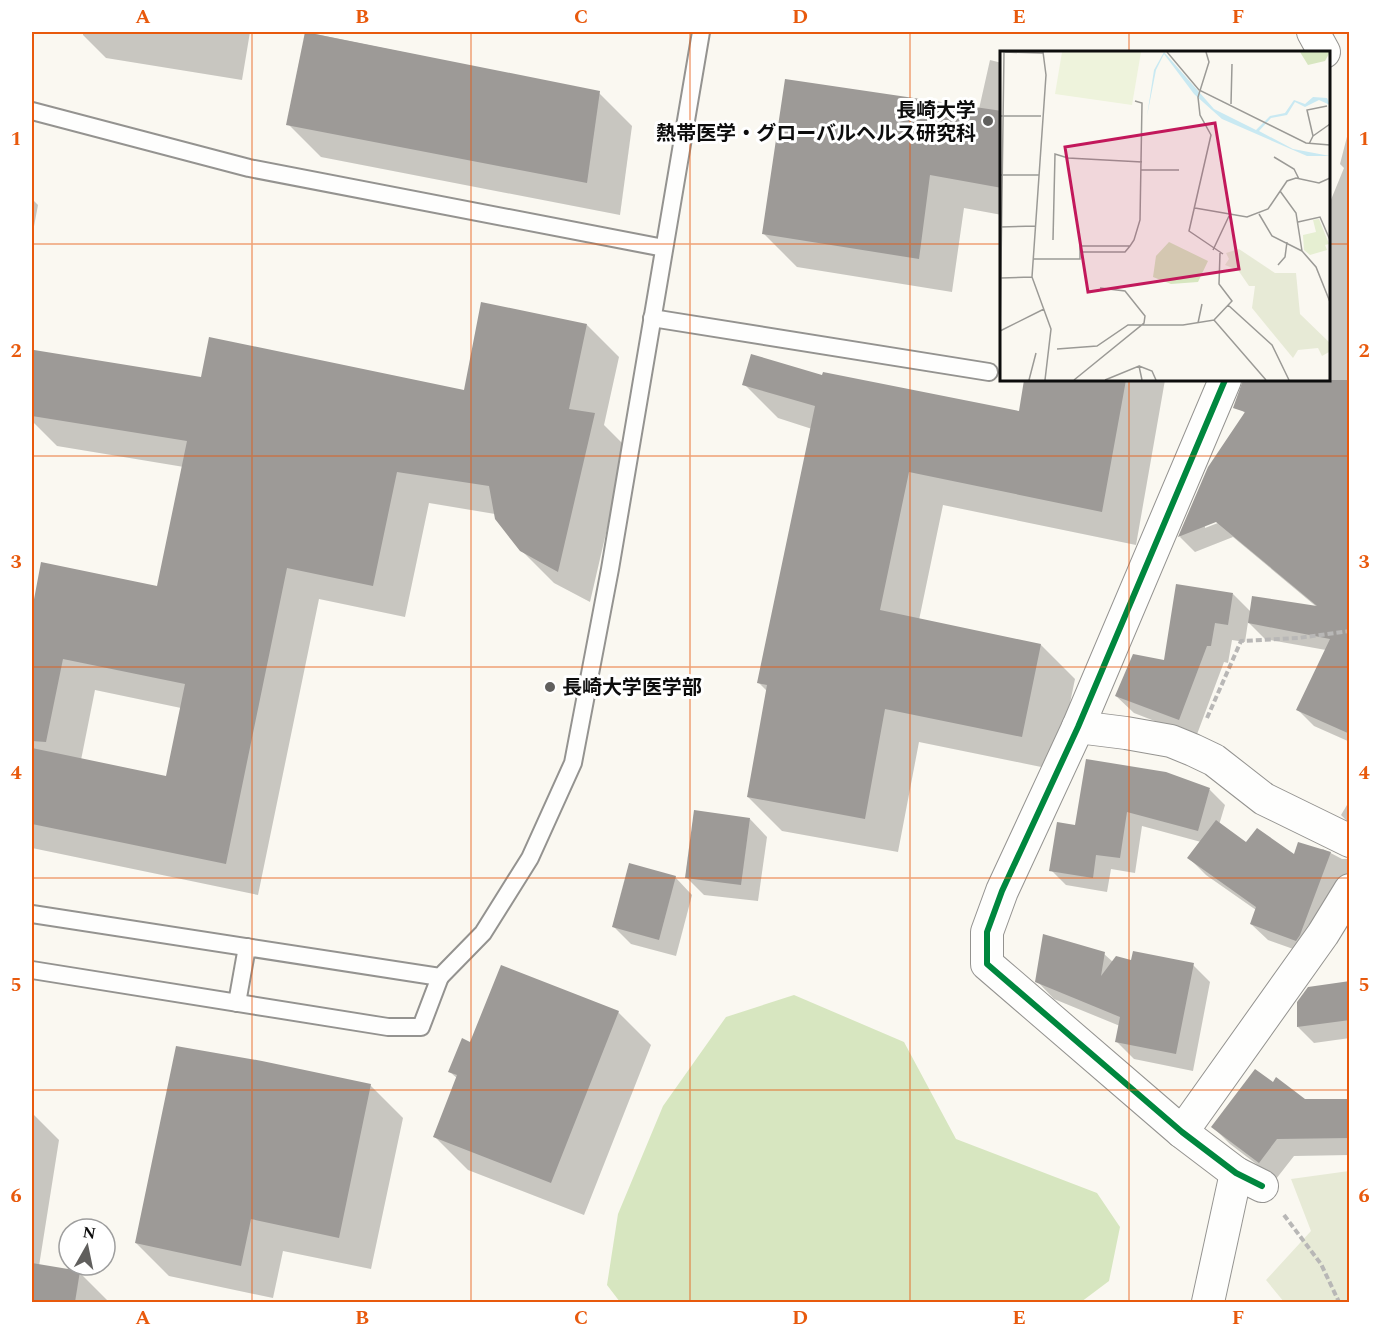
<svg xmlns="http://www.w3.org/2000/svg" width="1381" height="1334" viewBox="0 0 1381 1334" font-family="Spectral,'Noto Sans JP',serif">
<rect width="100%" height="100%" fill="#faf8f1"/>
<path fill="#d7e6c0" d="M 794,995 L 904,1042 L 956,1139 L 1097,1193 L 1120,1227 L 1109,1281 L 1081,1302 L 620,1302 L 607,1285 L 618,1214 L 663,1106 L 726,1017 Z"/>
<path fill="#e7ead6" d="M 1349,1171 L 1349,1302 L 1284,1302 L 1266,1280 L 1311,1231 L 1291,1179 Z"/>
<g fill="#0003" fill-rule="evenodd">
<path d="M 78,32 L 250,32 L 242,80 L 106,58 L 83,35 L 83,32 Z"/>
<path d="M 306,32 L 599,93 L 632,126 L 620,215 L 321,157 L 288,124 Z"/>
<path d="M 990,60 L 1002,63 L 1002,215 L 964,208 L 952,292 L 797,267 L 763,233 L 979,109 Z"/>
<path d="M 1350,125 L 1350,742 L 1314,726 L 1298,710 L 1326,650 L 1265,639 L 1248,622 L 1245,642 L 1232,640 L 1228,663 L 1224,662 L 1196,737 L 1134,713 L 1116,696 L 1165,662 L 1233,594 L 1251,612 L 1318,608 L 1233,537 L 1195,552 L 1180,537 L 1209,467 L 1246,414 L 1242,410 L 1254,380 L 1328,380 L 1328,207 L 1344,168 L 1340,164 ZM 1222,518 L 1223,521 L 1205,528 L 1205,525 Z"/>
<path d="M 32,199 L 38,205 L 32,237 Z"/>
<path d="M 587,325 L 619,357 L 604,425 L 626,447 L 590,602 L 554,583 L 521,550 L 495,514 L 429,503 L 405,617 L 319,599 L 258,895 L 32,848 L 32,617 L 43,564 L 158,588 L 184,467 L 57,446 L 32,421 L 32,375 L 35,352 L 202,379 L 465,392 ZM 95,690 L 181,708 L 167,777 L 81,760 Z"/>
<path d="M 823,377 L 1020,412 L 1026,380 L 1165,380 L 1136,545 L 943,505 L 919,620 L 1041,645 L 1075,679 L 1056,770 L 919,742 L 898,852 L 782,831 L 748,797 L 767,691 L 759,683 L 812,429 L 778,418 L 744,384 Z"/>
<path d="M 1087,761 L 1210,790 L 1225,805 L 1219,825 L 1246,844 L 1295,857 L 1323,849 L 1342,859 L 1350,859 L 1350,901 L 1313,956 L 1268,940 L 1251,924 L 1256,910 L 1206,875 L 1189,858 L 1201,842 L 1142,826 L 1135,873 L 1111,869 L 1107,892 L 1066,885 L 1051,870 L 1077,827 Z"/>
<path d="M 1350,800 L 1350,824 L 1341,815 Z"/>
<path d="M 750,819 L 767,837 L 758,901 L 704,895 L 686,877 Z"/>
<path d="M 675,877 L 692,895 L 676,956 L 631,944 L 613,926 Z"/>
<path d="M 1104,954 L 1113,962 L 1193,965 L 1210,982 L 1193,1071 L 1134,1059 L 1116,1041 L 1120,1026 L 1054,999 L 1037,981 Z"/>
<path d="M 1350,982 L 1350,1038 L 1314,1043 L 1298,1027 Z"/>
<path d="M 618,1012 L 651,1045 L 584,1215 L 468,1170 L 435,1137 L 458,1079 L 450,1072 L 471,1044 Z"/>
<path d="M 1273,1084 L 1305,1101 L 1350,1100 L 1350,1155 L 1294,1156 L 1276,1179 L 1230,1144 L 1213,1127 Z"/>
<path d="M 370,1085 L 403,1118 L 371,1269 L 283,1251 L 273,1298 L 169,1276 L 136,1243 Z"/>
<path d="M 32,1113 L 59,1140 L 39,1266 L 79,1272 L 109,1302 L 32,1302 Z"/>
</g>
<g fill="#9d9a97">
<path d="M 305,32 L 600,91 L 587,183 L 286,125 Z"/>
<path d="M 785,79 L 1002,111 L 1002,188 L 930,175 L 919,259 L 762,234 Z"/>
<path d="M 481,302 L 587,324 L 569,409 L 595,413 L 558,572 L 520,551 L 495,519 L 489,486 L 397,472 L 373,586 L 287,568 L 226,864 L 32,824 L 32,748 L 166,776 L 185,684 L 63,659 L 46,742 L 32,741 L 32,610 L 41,562 L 157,586 L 187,441 L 32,416 L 32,366 L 34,350 L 201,377 L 209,337 L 464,390 Z"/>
<path d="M 751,354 L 822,375 L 823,372 L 1019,411 L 1024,380 L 1126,380 L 1102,512 L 909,472 L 880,610 L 1041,644 L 1022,737 L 885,709 L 865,819 L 747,797 L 767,685 L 757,683 L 815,406 L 742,385 Z"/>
<path d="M 1243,380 L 1350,380 L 1350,734 L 1296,710 L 1330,639 L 1248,623 L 1252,596 L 1317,606 L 1216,522 L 1178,537 L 1208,467 L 1245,412 L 1233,408 Z"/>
<path d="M 1176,584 L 1233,593 L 1228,625 L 1215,623 L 1211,646 L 1207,646 L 1179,720 L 1115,696 L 1133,654 L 1164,660 Z"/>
<path d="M 1086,759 L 1166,772 L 1210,788 L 1198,831 L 1127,812 L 1120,858 L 1096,855 L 1093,878 L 1049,871 L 1057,822 L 1075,825 Z"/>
<path d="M 694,810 L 750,818 L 741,885 L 685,878 Z"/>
<path d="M 1216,820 L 1246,842 L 1257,828 L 1294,854 L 1298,842 L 1331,852 L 1300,935 L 1296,941 L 1250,924 L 1256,907 L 1187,858 Z"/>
<path d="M 629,863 L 676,876 L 659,940 L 612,927 Z"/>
<path d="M 1043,934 L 1105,952 L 1101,976 L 1116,956 L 1131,960 L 1133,951 L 1194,963 L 1176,1054 L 1115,1042 L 1120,1017 L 1035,982 Z"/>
<path d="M 501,965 L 619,1011 L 551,1183 L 433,1137 L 457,1075 L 448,1072 L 462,1038 L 470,1042 Z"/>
<path d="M 1350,981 L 1350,1020 L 1297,1027 L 1297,1002 L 1308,987 Z"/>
<path d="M 176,1046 L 262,1061 L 371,1084 L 339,1238 L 251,1219 L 241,1266 L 135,1243 Z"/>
<path d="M 1255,1069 L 1273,1082 L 1276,1077 L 1305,1099 L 1350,1099 L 1350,1138 L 1277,1139 L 1259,1163 L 1211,1127 Z"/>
<path d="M 32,1263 L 80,1271 L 75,1302 L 32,1302 Z"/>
</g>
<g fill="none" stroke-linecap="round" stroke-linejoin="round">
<g stroke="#949390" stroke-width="20">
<g id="service">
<path d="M 32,111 L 249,168 L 664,248"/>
<path d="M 652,318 L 989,372"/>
<path d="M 32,914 L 440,977 L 483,933 L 530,858 L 573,763 L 610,569 L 701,32"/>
<path d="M 32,970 L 388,1027 L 421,1027 L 440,977"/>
<path d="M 237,1003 L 247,947"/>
</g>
</g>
<g stroke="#949390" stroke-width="34">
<g id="minor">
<path d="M 1313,32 L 1324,52"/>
<path d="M 1225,380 L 1078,727 L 1002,891 L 987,932 L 987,964 L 1182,1132 L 1236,1173 L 1262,1186"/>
<path d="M 1078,727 L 1126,733 L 1171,741 L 1193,750 L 1214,760 L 1264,799 L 1350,841"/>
<path d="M 1182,1132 L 1323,934 L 1350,890"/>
<path d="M 1208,1302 L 1236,1173"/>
</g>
</g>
<g stroke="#b8b7b6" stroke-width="4" stroke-dasharray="6 3" stroke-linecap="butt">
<path d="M 1207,718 L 1241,641 L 1298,638 L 1350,631"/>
<path d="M 1284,1215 L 1321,1264 L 1339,1302"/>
</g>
<use href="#service" stroke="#fefefd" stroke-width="16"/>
<use href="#minor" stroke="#fefefd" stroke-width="32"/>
<g stroke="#fff" stroke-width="10">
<path id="cycleway" d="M 1225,380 L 1078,727 L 1002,891 L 987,932 L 987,964 L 1182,1132 L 1236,1173 L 1262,1186"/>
</g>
<use href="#cycleway" stroke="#00873e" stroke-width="6"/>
</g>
<path fill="none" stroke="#e8590c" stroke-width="1.5" stroke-opacity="0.55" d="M 252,32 L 252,1302M 471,32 L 471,1302M 690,32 L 690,1302M 910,32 L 910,1302M 1129,32 L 1129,52M 32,244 L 1002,244M 1328,244 L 1350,244M 1129,380 L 1129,1302M 32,456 L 1350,456M 32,667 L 1350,667M 32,878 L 1350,878M 32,1090 L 1350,1090"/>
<g fill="#605f5d" stroke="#fff" stroke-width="2">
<circle cx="988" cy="121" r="6"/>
<circle cx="550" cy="687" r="6"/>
</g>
<g text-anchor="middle" stroke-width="6" stroke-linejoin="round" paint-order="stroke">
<g font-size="20" font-weight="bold" fill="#0d0d0d" stroke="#fff" text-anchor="end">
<text x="976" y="117">長崎大学<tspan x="976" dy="23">熱帯医学・グローバルヘルス研究科</tspan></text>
<text x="562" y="694" text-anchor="start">長崎大学医学部</text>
</g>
</g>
<g transform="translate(1000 51)">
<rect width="330" height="330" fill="#faf8f1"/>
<path d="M 319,168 L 329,193 L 325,194 L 327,199 L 310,204 L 304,199 L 303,184 L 316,181 L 313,169 Z" fill="#e6efd2"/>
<path d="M 300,1 L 330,1 L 325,10 L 308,14 ZM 169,191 L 208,210 L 198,231 L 171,233 L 153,226 L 156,205 Z" fill="#d7e6c0"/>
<path d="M 239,198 L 275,222 L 296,222 L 300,263 L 330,292 L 329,301 L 322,305 L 318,297 L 298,299 L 293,307 L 252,257 L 255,235 L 249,235 L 238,219 L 225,214 L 229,208 L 226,202 Z" fill="#e7ead6"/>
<path d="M 62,1 L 141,1 L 132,54 L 55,43 Z" fill="#eef3dc"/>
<path d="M 164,1 L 214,58 L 256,79 L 270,65 L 285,62 L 294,49 L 305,53 L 313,46 L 327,47 L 330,54 L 319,49 L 305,56 L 295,51 L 287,64 L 271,67 L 259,80 L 293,98 L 330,105 L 307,105 L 222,68 L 194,43 L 164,3 L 156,19 L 147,65 L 154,19 Z" fill="#c9e9f2"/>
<path fill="none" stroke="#9b9a96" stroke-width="1.5" d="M 3,1 L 43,2M 43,1 L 46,24 L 32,226 L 51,278 L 45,329M 167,1 L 199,39 L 306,92 L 330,94M 206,1 L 209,11 L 198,46 L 200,64 L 211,84 L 189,180 L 223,203M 231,53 L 232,13M 0,65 L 41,65M 313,85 L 330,73M 309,93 L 313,85 L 307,59 L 327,55M 274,106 L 294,118 L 299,128M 141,119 L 179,119M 0,124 L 39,124M 280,140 L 296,162 L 302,200 L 316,216 L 330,251M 195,157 L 247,166 L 268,158 L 287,130 L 296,127 L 319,132 L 330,127M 259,163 L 272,185 L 302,200M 298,171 L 320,166 L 330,189M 0,176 L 36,175M 53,189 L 55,103 L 68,107 L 142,111M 213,199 L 229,165M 80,201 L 125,201 L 130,195M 33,208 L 80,208 L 80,195 L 130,195 L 134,189 L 140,169 L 142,52 L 135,50M 278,214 L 285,206 L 287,191M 1,227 L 32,226M 228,254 L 272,294 L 289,329M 214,269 L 232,250 L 219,233 L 220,202M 198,272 L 202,253M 0,280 L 44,258M 0,287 L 4,1M 57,298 L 97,295 L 128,274 L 183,274 L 214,269 L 266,329M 139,315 L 152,320 L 156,329M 29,329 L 36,302M 74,329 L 144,272 L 145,265 L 125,240 L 100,237M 105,329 L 139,315 L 142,329"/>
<path fill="#c2185b" fill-opacity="0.15" stroke="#c2185b" stroke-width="3" d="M 215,72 L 239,218 L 88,241 L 65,96 Z"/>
<rect width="330" height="330" fill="none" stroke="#0d0d0d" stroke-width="3"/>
</g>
<rect width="1381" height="1334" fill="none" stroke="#ffffff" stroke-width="66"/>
<g transform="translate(87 1247) rotate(9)"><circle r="28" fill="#ffffff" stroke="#9e9e9e" stroke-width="1.5"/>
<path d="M0-4.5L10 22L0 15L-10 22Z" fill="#605f5d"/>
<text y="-9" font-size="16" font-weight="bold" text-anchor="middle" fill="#0d0d0d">N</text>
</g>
<rect x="33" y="33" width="1315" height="1268" fill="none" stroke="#e8590c" stroke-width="2"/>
<g font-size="20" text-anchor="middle" font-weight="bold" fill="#e8590c">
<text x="143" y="23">A</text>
<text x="362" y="23">B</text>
<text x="581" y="23">C</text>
<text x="800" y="23">D</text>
<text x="1019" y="23">E</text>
<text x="1238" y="23">F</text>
<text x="16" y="145">1</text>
<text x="1364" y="145">1</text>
<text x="16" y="357">2</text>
<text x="1364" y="357">2</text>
<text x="16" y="568">3</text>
<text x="1364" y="568">3</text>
<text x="16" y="779">4</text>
<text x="1364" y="779">4</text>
<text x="16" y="991">5</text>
<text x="1364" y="991">5</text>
<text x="16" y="1202">6</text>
<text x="1364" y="1202">6</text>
<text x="143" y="1324">A</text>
<text x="362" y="1324">B</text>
<text x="581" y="1324">C</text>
<text x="800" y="1324">D</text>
<text x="1019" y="1324">E</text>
<text x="1238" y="1324">F</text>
</g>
</svg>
